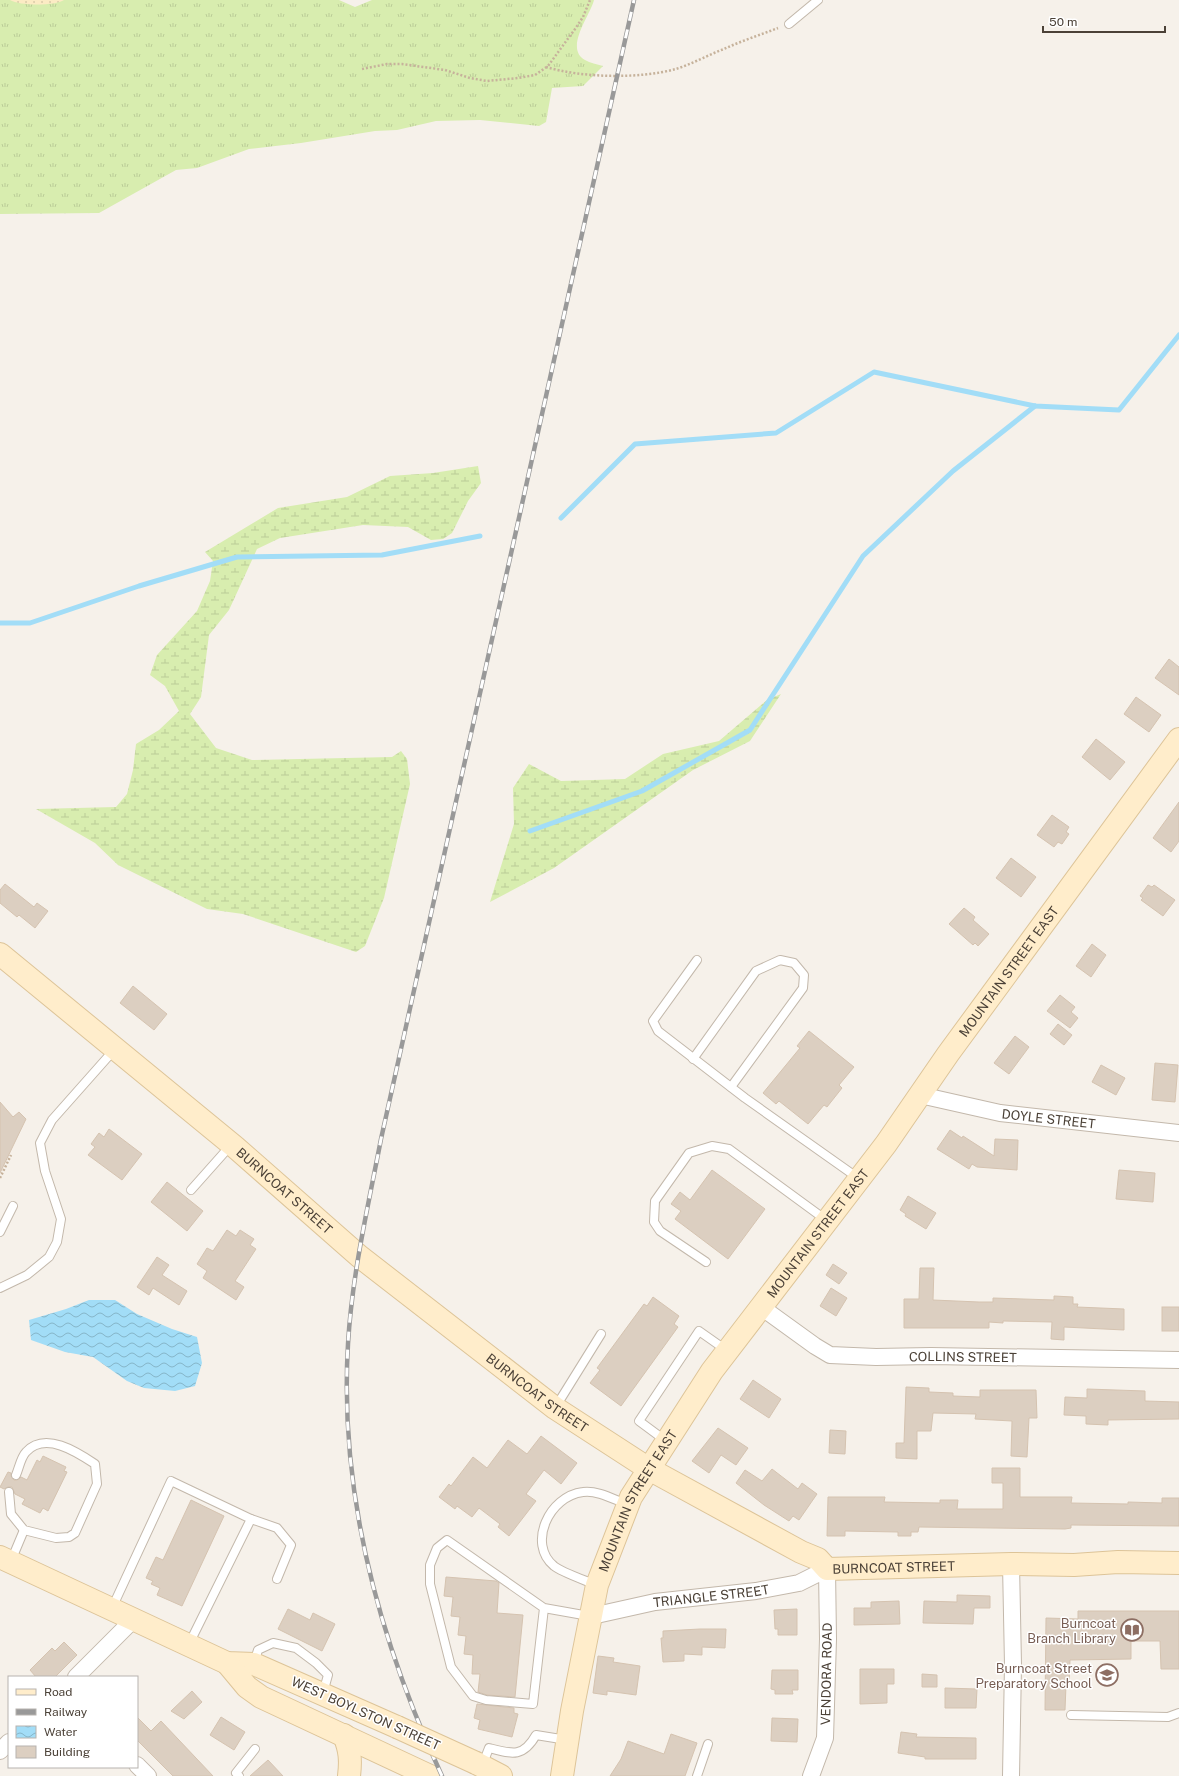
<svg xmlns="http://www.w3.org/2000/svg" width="1179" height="1776" viewBox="0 0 1179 1776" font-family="'Public Sans',sans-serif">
<defs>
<pattern id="grass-tufts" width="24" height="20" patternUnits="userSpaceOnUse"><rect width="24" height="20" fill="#d8edaf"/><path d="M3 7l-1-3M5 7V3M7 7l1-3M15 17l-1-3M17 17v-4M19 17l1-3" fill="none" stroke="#bbcc97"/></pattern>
<pattern id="wetland-marsh" width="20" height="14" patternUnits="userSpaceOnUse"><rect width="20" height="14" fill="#d8edaf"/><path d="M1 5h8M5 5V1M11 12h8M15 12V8" fill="none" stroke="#bbcc97"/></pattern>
<pattern id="sand-dots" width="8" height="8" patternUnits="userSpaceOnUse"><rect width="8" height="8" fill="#fcebc4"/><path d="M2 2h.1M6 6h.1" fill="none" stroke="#dacba9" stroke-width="1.8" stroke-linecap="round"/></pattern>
<pattern id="water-waves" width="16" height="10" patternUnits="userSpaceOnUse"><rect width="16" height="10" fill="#a2ddf7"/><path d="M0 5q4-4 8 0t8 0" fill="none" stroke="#86b5c9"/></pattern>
</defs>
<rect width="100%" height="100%" fill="#f6f1ea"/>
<path fill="url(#grass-tufts)" d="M 0,0 L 339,0 L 355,7 L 372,0 L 594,0 C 590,16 564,48 585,60 C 590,63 597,64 603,66 L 583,86 L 552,88 L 546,122 L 539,126 L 480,120 L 436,121 L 397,130 L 375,131 L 301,143 L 249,149 L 197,168 L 176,170 L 99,213 L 0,214 Z"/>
<g fill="url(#wetland-marsh)">
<path d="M 478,466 L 481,483 L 468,501 L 452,533 L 443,539 L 431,540 L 408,527 L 363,525 L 280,538 L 257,549 L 229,610 L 209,635 L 201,697 L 190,714 L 216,748 L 252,760 L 392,757 L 401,751 L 407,759 L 410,784 L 384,898 L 365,946 L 356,952 L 243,914 L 207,909 L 118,865 L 95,843 L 36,809 L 116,807 L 127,794 L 133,770 L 136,744 L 159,730 L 179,711 L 165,686 L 150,675 L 157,655 L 197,611 L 210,581 L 213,561 L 205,552 L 278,508 L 347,497 L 390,476 L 433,473 Z"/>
<path d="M 781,694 L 750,741 L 693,770 L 554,868 L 490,902 L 514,824 L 513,788 L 529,764 L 561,781 L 625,779 L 663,754 L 719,741 L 767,700 Z"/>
</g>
<path fill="url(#sand-dots)" d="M 10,0 L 64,0 C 55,6 20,6 10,0 Z"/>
<path fill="url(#water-waves)" d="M 89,1300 L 115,1300 L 137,1314 L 172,1329 L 197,1337 L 202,1363 L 195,1386 L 175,1391 L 144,1388 L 127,1381 L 93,1357 L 65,1352 L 31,1340 L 29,1320 L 66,1309 Z"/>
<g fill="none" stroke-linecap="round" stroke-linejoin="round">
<g stroke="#a2ddf7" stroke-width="5">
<path d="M 561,518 L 635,444 L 776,433 L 874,372 L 1035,406 L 1119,410 L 1179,335"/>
<path d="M 0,623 L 30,623 L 139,586 L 237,557 L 382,555 L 480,536"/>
<path d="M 530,831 L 642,791 L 750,730 L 863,556 L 953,471 L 1035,406"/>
</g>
</g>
<g fill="#dccfc1" stroke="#d5c3b0">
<path d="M 1169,659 L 1179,667 L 1179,695 L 1155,678 Z"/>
<path d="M 1136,697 L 1161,715 L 1149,732 L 1124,714 Z"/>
<path d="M 1096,739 L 1125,762 L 1110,780 L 1082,757 Z"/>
<path d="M 1179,802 L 1179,841 L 1171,852 L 1153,838 Z"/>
<path d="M 1052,815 L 1069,827 L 1066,832 L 1069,834 L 1062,844 L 1058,842 L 1054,847 L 1037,835 Z"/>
<path d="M 1011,858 L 1036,877 L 1021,897 L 996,878 Z"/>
<path d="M 5,884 L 34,907 L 37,903 L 48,911 L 35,928 L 19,915 L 17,917 L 0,903 L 0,890 Z"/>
<path d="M 1148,885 L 1152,887 L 1154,885 L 1175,900 L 1163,916 L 1141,900 L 1143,898 L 1140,896 Z"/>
<path d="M 964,908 L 975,917 L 973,920 L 989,934 L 978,946 L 975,943 L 973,945 L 949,924 Z"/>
<path d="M 1092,944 L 1106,955 L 1091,977 L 1076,966 Z"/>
<path d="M 133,986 L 167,1014 L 154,1030 L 120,1003 Z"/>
<path d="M 1060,995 L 1075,1007 L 1071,1012 L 1078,1018 L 1070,1028 L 1047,1011 Z"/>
<path d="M 1058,1024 L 1072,1035 L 1064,1045 L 1050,1034 Z"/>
<path d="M 809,1031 L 854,1067 L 839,1085 L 842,1088 L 827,1107 L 824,1105 L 808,1124 L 779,1101 L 776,1104 L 763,1093 L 800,1048 L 797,1046 Z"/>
<path d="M 1015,1036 L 1029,1047 L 1009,1074 L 994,1063 Z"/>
<path d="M 1155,1063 L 1178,1065 L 1175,1102 L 1152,1100 Z"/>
<path d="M 1101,1065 L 1125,1078 L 1116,1095 L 1092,1082 Z"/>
<path d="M 0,1102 L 13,1117 L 19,1112 L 26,1119 L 0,1173 Z"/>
<path d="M 109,1129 L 142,1154 L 122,1180 L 88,1155 L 95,1147 L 91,1144 L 99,1133 L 104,1137 Z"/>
<path d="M 950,1130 L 962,1138 L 963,1136 L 994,1156 L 995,1139 L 1018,1140 L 1017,1170 L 977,1167 L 972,1164 L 969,1169 L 937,1149 Z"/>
<path d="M 712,1170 L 765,1209 L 728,1259 L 675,1219 L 681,1211 L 671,1204 L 680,1192 L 690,1200 Z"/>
<path d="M 1119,1170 L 1155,1173 L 1153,1202 L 1116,1199 Z"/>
<path d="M 167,1182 L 203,1211 L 187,1231 L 151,1202 Z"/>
<path d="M 908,1196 L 936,1213 L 926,1229 L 905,1216 L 906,1214 L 900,1210 Z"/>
<path d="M 227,1230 L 236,1236 L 240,1230 L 254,1239 L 250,1245 L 256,1249 L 235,1281 L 244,1287 L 236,1300 L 203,1278 L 207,1271 L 197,1264 L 207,1248 L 213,1251 Z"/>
<path d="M 157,1257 L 169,1265 L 162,1275 L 187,1291 L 179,1305 L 153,1288 L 149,1295 L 137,1287 Z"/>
<path d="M 833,1264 L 847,1273 L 839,1284 L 826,1275 Z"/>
<path d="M 920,1268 L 934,1268 L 933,1300 L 979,1302 L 993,1302 L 993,1298 L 1054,1300 L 1054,1296 L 1073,1297 L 1073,1304 L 1078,1304 L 1077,1307 L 1124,1309 L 1124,1330 L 1064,1327 L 1064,1340 L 1051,1339 L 1052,1322 L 1003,1321 L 1003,1323 L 989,1322 L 989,1328 L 904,1328 L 904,1299 L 919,1299 Z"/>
<path d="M 831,1288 L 847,1298 L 836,1316 L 820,1306 Z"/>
<path d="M 653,1297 L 679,1316 L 674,1324 L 678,1327 L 621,1406 L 590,1383 L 600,1370 L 597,1368 L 644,1304 L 647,1306 Z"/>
<rect x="1162" y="1307" width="17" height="24"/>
<path d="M 753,1380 L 781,1399 L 769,1418 L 740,1399 Z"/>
<path d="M 906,1387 L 929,1388 L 929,1392 L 953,1393 L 953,1396 L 980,1397 L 980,1390 L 1036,1390 L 1037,1418 L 1029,1418 L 1027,1457 L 1011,1456 L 1012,1421 L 975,1419 L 976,1414 L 933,1413 L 931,1431 L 917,1431 L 917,1459 L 896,1458 L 896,1443 L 904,1443 Z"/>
<path d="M 1087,1389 L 1145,1391 L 1145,1401 L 1179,1402 L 1179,1419 L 1108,1420 L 1108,1425 L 1086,1424 L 1086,1416 L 1064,1415 L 1065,1397 L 1087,1398 Z"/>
<path d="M 718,1428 L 748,1448 L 736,1465 L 721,1455 L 709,1473 L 692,1461 Z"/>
<path d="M 830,1430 L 846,1431 L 845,1454 L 829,1453 Z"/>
<path d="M 541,1436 L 577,1463 L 561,1484 L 544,1470 L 526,1494 L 536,1501 L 509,1536 L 498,1527 L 500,1524 L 479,1508 L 472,1517 L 457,1506 L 455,1509 L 439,1497 L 449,1484 L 451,1486 L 473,1457 L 487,1468 L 508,1440 L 527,1454 Z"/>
<path d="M 43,1456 L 66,1467 L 64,1471 L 67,1472 L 48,1511 L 43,1508 L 40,1513 L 22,1504 L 25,1499 L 15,1494 L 12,1487 L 8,1487 L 4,1489 L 0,1487 L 8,1472 L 11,1473 L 11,1476 L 14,1480 L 17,1480 L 21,1477 L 27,1480 L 37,1460 L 40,1462 Z"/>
<path d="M 992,1468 L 1020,1468 L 1020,1497 L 1072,1497 L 1071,1503 L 1128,1504 L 1128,1502 L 1162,1503 L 1162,1498 L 1179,1498 L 1179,1526 L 1071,1525 L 1071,1528 L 1065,1529 L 919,1527 L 918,1532 L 911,1532 L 911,1536 L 898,1536 L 898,1532 L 845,1531 L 845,1536 L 827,1536 L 828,1497 L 885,1497 L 884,1502 L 940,1503 L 940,1500 L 958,1500 L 957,1509 L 1003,1509 L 1003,1483 L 992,1483 Z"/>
<path d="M 772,1469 L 798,1489 L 802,1483 L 817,1494 L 799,1520 L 793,1516 L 789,1521 L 764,1505 L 736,1483 L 745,1470 L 762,1481 Z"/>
<path d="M 191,1500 L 224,1516 L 182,1606 L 157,1595 L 160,1588 L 151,1584 L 153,1581 L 146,1578 L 156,1557 L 163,1560 Z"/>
<path d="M 446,1577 L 496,1581 L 499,1583 L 497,1613 L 523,1615 L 515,1697 L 487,1695 L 478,1692 L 480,1674 L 472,1674 L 473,1655 L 464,1654 L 466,1636 L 458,1635 L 460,1617 L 451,1616 L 453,1597 L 444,1596 Z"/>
<path d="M 957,1595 L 990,1596 L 990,1608 L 974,1608 L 973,1624 L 923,1623 L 924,1601 L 957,1602 Z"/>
<path d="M 899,1601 L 900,1624 L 854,1625 L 854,1608 L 871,1608 L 871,1602 Z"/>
<path d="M 288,1609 L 310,1620 L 313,1613 L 335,1624 L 322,1651 L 278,1629 Z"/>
<path d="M 797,1609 L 797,1635 L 778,1635 L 778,1629 L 775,1629 L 774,1610 Z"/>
<path d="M 1078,1611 L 1179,1611 L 1179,1669 L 1161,1669 L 1160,1641 L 1131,1641 L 1131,1659 L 1070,1660 L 1069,1685 L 1066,1685 L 1065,1710 L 1045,1710 L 1046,1618 L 1078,1619 Z"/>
<path d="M 700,1629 L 726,1629 L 725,1648 L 702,1647 L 702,1655 L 684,1654 L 684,1661 L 663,1662 L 661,1638 L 663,1638 L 663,1631 Z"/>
<path d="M 64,1642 L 77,1655 L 55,1677 L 36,1677 L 30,1670 L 52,1648 L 55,1651 Z"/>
<path d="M 598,1656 L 614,1658 L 613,1662 L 640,1666 L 636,1695 L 607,1691 L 607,1695 L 593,1693 Z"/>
<path d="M 860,1669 L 894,1669 L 894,1684 L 887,1684 L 887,1703 L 860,1704 Z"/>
<path d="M 772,1670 L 798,1670 L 798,1690 L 792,1690 L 793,1694 L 775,1694 L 775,1690 L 771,1689 Z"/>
<path d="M 922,1674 L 937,1675 L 937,1687 L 922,1687 Z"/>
<path d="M 945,1688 L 977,1689 L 976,1708 L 945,1708 Z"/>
<path d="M 192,1691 L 202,1702 L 184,1719 L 171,1711 Z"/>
<path d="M 477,1704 L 514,1708 L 514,1713 L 518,1714 L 512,1737 L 478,1729 L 480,1720 L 474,1718 Z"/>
<path d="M 137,1717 L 151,1731 L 161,1721 L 213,1776 L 173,1776 L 137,1740 Z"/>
<path d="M 221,1717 L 245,1732 L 234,1750 L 210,1735 Z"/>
<path d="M 772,1718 L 798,1719 L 797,1742 L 771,1741 Z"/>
<path d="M 901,1732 L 917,1734 L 916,1737 L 976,1738 L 976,1759 L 925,1759 L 925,1757 L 898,1753 Z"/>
<path d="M 671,1734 L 697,1743 L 685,1776 L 610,1776 L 621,1759 L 628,1741 L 664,1754 Z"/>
<path d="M 268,1760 L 283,1776 L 250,1776 Z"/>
</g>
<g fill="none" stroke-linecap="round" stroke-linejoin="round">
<g stroke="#c3b8ab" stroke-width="10">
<g id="lane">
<path d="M 789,24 L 818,0"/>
<path d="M 697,960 L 653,1021 L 658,1031 L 745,1098 L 858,1178"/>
<path d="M 693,1059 L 756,971 L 780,960 L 794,963 L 804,975 L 803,988 L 731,1087"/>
<path d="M 191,1190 L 231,1145"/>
<path d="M 0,1232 L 13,1206"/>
<path d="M 706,1262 L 660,1231 L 654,1222 L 655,1201 L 689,1153 L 712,1146 L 729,1149 L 826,1220"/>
<path d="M 0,1288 L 27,1275 L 49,1257 L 57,1242 L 61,1219 L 45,1171 L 40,1143 L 52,1120 L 114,1050"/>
<path d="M 555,1408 L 601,1334"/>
<path d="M 666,1441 L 639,1421 L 699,1331 L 726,1350"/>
<path d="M 9,1492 L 11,1514 L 24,1530 L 56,1538 L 69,1537 L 75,1533 L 97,1484 L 95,1464 C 77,1452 45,1431 26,1452 C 21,1457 19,1468 16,1475"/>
<path d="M 251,1519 L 277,1528 L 291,1545 L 277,1579"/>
<path d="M 11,1561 L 24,1530"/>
<path d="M 596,1585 C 587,1581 561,1572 554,1566 C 527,1544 549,1496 583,1492 C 597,1490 613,1499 626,1504"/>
<path d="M 112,1608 L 171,1481 L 251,1519 L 189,1644"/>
<path d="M 544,1608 L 533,1704 L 486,1700 L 473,1696 L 451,1667 L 430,1584 L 430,1565 L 437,1548 L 447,1540 L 544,1608 L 589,1616"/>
<path d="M 254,1663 L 258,1650 L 273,1643 L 296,1648 L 316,1663 L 328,1675 L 323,1693"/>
<path d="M 1071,1715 L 1168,1717 L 1179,1713"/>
<path d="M 482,1766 L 489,1748 C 512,1754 523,1758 536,1735 L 567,1740"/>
<path d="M 239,1776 L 236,1773 L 255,1749"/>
<path d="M 697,1776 L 708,1744"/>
</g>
</g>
<g stroke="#c3b8ab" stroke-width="18">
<g id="street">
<path id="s1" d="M 920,1095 L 1000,1113 L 1179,1133"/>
<path id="s2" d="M 761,1307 L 815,1346 L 830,1355 L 876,1357 L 931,1356 L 1179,1360"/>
<path id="s3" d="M 592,1616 L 655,1602 L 756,1591 L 799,1583 L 827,1569 L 828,1639 L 825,1738 L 811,1776"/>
<path d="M 76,1677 L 133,1620"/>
<path d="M 0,1751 L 9,1742"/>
<path d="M 137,1765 L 148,1776"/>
<path d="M 1011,1776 L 1013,1665 L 1011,1564"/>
</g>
</g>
<g stroke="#ddc498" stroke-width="24">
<g id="secondary">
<path id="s4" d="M 0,954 L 235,1147 L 359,1256 L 555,1408 L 649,1469 L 801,1552 L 818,1559 L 827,1569 L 1011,1564 L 1074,1565 L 1118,1562 L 1179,1563"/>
<path d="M 0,1557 L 227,1663 L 254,1664 L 397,1727"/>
<path d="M 227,1663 L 247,1687 L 261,1697 L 430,1776"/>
<path d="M 344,1735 C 350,1750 351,1760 349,1776"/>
<path d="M 476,1763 L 501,1776"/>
<path id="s5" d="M 562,1776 L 572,1711 L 597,1585 L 631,1497 L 712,1371 L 886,1144 L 948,1054 L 1179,739"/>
</g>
</g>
<g stroke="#c6b29b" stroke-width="2.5" stroke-dasharray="2 2" stroke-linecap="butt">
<path d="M 546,67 C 583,78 639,79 676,69 C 692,64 708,55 724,49 C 741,41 760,35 778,28"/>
<path d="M 362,69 L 387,64 L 402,64 L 445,70 L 470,78 L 487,81 L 518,78 L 535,75 L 548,66 L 575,29 L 583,17 L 590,0"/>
<path d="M 0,1178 L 11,1155"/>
</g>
<use href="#lane" stroke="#fff" stroke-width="8"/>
<use href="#street" stroke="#fff" stroke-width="16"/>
<use href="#secondary" stroke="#ffedcb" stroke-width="22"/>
<g stroke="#999" stroke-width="4.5">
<path id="rail" d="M 442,1776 C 379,1640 339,1494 348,1344 C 352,1274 368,1207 381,1139 L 634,0"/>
</g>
<use href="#rail" stroke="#fff" stroke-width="3" stroke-dasharray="9" stroke-linecap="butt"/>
<g stroke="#ddc498" stroke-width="24" stroke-linecap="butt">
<path id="secondary-bridge" d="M 397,1727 L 476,1763"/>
</g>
<use href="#secondary-bridge" stroke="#ffedcb" stroke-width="22"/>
</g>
<defs>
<g id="library-ring" transform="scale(1.15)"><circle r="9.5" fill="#fff" stroke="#8d6e63" stroke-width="1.5"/><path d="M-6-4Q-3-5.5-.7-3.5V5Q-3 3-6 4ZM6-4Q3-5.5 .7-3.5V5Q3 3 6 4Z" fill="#8d6e63"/></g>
<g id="school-ring" transform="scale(1.15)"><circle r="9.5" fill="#fff" stroke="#8d6e63" stroke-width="1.5"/><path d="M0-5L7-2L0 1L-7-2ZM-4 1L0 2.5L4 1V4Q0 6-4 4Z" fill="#8d6e63"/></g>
</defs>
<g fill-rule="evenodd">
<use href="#library-ring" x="1132" y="1630"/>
<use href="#school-ring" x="1107" y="1675"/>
</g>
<g text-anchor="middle" stroke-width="3" stroke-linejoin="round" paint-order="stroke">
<g font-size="13" fill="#4b4137" stroke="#fff">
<text dy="5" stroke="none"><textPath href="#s5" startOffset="936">MOUNTAIN STREET EAST</textPath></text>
<text dy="5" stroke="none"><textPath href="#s1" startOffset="131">DOYLE STREET</textPath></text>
<text dy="5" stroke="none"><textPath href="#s4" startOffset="370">BURNCOAT STREET</textPath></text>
<text dy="5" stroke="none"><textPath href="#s5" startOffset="612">MOUNTAIN STREET EAST</textPath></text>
<text dy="5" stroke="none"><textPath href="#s2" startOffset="217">COLLINS STREET</textPath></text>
<text dy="5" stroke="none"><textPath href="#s4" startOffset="694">BURNCOAT STREET</textPath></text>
<text dy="5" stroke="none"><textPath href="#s5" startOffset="288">MOUNTAIN STREET EAST</textPath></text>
<text dy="5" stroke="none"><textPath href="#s4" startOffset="1101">BURNCOAT STREET</textPath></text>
<text dy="5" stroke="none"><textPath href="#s3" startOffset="121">TRIANGLE STREET</textPath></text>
<text transform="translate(826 1674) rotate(-89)" y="5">VENDORA ROAD</text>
<text transform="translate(366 1713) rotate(24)" y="5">WEST BOYLSTON STREET</text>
</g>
<g font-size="13" fill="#785e54" stroke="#fff" text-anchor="end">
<text x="1116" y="1628">Burncoat<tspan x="1116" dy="15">Branch Library</tspan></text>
<text x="1092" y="1673">Burncoat Street<tspan x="1092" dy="15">Preparatory School</tspan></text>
</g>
</g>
<rect x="8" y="1676" width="130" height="92" fill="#ffffff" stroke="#b7b3af"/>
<rect x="16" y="1689" width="20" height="6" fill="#ffedcb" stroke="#b7b3af"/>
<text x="44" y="1696" font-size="12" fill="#4b4137">Road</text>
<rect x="16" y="1709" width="20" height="6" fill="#999999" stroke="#b7b3af"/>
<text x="44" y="1716" font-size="12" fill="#4b4137">Railway</text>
<rect x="16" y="1726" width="20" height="12" fill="url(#water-waves)" stroke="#b7b3af"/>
<text x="44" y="1736" font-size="12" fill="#4b4137">Water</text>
<rect x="16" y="1746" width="20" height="12" fill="#dccfc1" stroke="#b7b3af"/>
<text x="44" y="1756" font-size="12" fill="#4b4137">Building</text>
<path d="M1043 26v6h122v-6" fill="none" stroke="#4b4137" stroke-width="2"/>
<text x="1049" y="26" font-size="12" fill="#4b4137" stroke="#ffffff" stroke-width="3" paint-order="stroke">50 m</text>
</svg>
